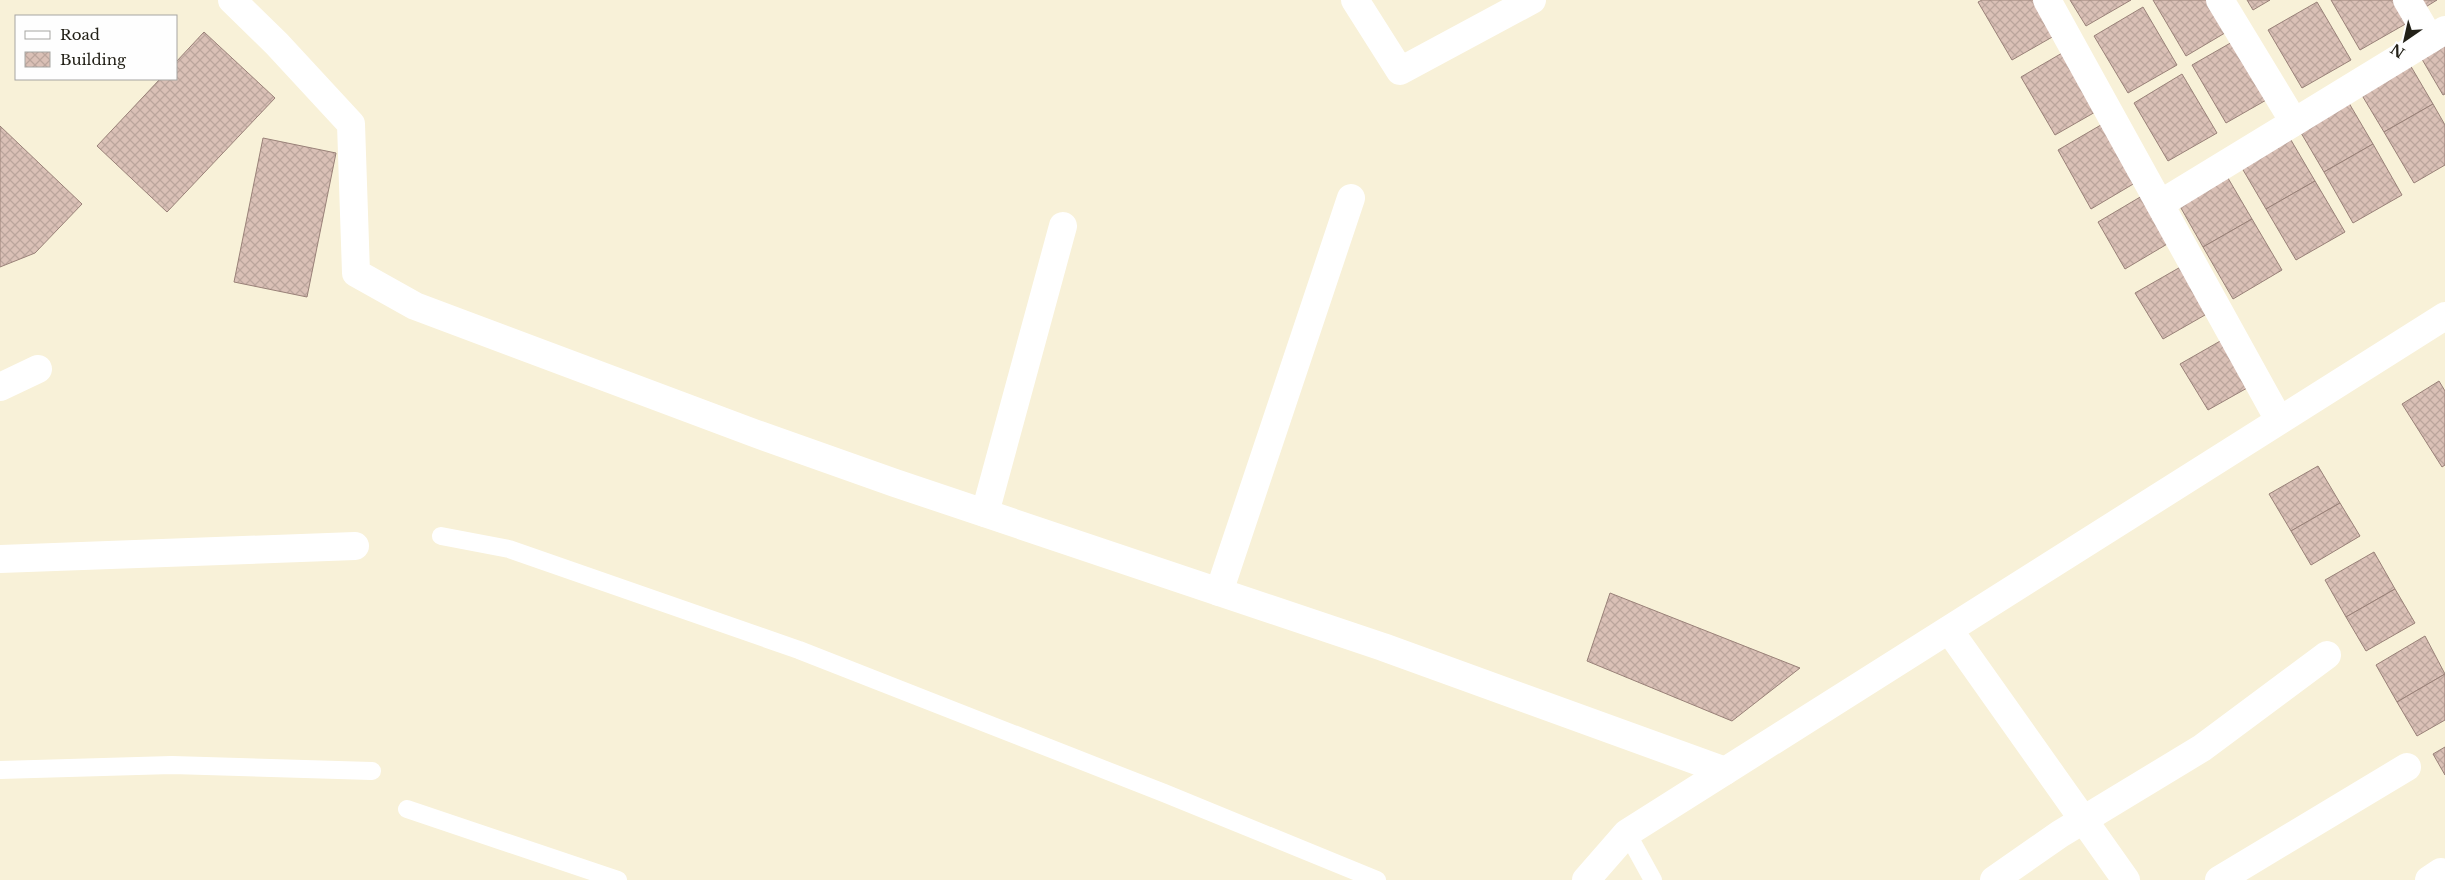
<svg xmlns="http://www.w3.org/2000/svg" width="2445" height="880" viewBox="0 0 2445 880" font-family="'Libre Baskerville',serif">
<defs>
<pattern id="building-cross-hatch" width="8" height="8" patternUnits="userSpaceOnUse" patternTransform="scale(1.25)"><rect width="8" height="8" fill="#dac0b6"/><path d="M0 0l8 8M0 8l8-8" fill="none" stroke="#bba59c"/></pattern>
</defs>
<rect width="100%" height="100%" fill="#f8f1d8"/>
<g fill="url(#building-cross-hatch)" stroke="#998178">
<path d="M 1982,0 L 2042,0 L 2061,32 L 2012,60 L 1978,2 Z"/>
<path d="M 2070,0 L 2131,0 L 2086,26 Z"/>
<path d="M 2153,0 L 2219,0 L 2235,27 L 2186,56 Z"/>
<path d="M 2247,0 L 2270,0 L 2253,10 Z"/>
<path d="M 2331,0 L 2396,0 L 2409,22 L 2360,50 Z"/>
<path d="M 2420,0 L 2437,0 L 2424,8 Z"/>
<path d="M 2317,2 L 2351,60 L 2302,88 L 2268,30 Z"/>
<path d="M 2143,7 L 2177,65 L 2128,93 L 2094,36 Z"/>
<path d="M 204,32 L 275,98 L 167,212 L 97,146 L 160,79 L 176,79 L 176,62 Z"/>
<path d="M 2445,32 L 2445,94 L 2443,95 L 2416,49 Z"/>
<path d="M 2241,37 L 2275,95 L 2226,123 L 2192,65 Z"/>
<path d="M 2069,49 L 2104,107 L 2055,135 L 2021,77 Z"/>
<path d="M 2406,58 L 2433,104 L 2384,132 L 2357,87 Z"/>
<path d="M 2182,74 L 2217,133 L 2168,161 L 2134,103 Z"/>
<path d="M 2346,98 L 2373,144 L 2324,172 L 2297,126 Z"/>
<path d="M 2433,104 L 2445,125 L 2445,165 L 2414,183 L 2384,132 Z"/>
<path d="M 2106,122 L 2140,180 L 2091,209 L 2058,150 Z"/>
<path d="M 0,126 L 82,204 L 35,253 L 0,267 Z"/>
<path d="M 2288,135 L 2315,181 L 2266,209 L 2239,163 Z"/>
<path d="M 263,138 L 336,153 L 307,297 L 234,282 Z"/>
<path d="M 2373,144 L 2402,195 L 2353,223 L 2324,172 Z"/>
<path d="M 2225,173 L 2252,219 L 2203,247 L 2177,201 Z"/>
<path d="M 2315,181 L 2345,232 L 2296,260 L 2266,209 Z"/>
<path d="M 2147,193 L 2174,240 L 2125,269 L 2098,222 Z"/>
<path d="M 2252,219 L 2282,270 L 2233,299 L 2203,247 Z"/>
<path d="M 2184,265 L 2212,311 L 2163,339 L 2135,293 Z"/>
<path d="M 2229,336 L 2256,383 L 2208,410 L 2180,364 Z"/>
<path d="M 2439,381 L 2445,391 L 2445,465 L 2442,467 L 2402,404 Z"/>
<path d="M 2318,466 L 2340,503 L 2291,531 L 2269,494 Z"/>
<path d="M 2340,503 L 2360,536 L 2311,565 L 2291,531 Z"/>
<path d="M 2374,552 L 2395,589 L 2346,617 L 2325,580 Z"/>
<path d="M 2395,589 L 2415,623 L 2366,651 L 2346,617 Z"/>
<path d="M 1610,593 L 1800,668 L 1732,721 L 1587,661 Z"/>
<path d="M 2425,636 L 2445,674 L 2397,702 L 2376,665 Z"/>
<path d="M 2445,674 L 2445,720 L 2417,736 L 2397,702 Z"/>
<path d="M 2445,747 L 2445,775 L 2433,754 Z"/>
</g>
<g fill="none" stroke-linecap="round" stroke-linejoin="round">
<g stroke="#fff" stroke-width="18">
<path d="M 441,536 L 509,549 L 799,650 L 1164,793 L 1377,880"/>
<path d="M 0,770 L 172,765 L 372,771"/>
<path d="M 407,809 L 618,880"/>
<path d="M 1627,833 L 1653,880"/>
</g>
<g stroke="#fff" stroke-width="28">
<path d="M 232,0 L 277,44 L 351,124 L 356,273 L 415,306 L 754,433 L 895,483 L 1383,647 L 1725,771"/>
<path d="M 1355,0 L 1400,71 L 1532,0"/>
<path d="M 2047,0 L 2279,420"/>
<path d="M 2220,0 L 2294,122"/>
<path d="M 2407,0 L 2430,39"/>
<path d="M 2160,204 L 2445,30"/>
<path d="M 0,387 L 38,369"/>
<path d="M 985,513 L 1063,226"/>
<path d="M 0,559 L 355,546"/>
<path d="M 1219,592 L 1351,198"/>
<path d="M 1949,630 L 2126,880"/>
<path d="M 1586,880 L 1627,833 L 2445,316"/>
<path d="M 1994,880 L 2060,834 L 2202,748 L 2327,655"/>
<path d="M 2219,880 L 2407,767"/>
<path d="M 2429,880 L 2441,872"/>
</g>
</g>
<rect x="15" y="15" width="162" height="65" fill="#fefefe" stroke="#a6a5a2"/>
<rect x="25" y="31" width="25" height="8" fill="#ffffff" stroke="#a6a5a2"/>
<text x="60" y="40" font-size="15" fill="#222017">Road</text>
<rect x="25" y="52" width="25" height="15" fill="url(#building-cross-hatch)" stroke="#a6a5a2"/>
<text x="60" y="65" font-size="15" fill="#222017">Building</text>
<g transform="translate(2405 40) rotate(214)" stroke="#fefefe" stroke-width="4" paint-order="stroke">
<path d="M0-4L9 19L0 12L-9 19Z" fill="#222017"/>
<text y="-8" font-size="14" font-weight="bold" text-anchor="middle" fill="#222017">N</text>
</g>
</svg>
